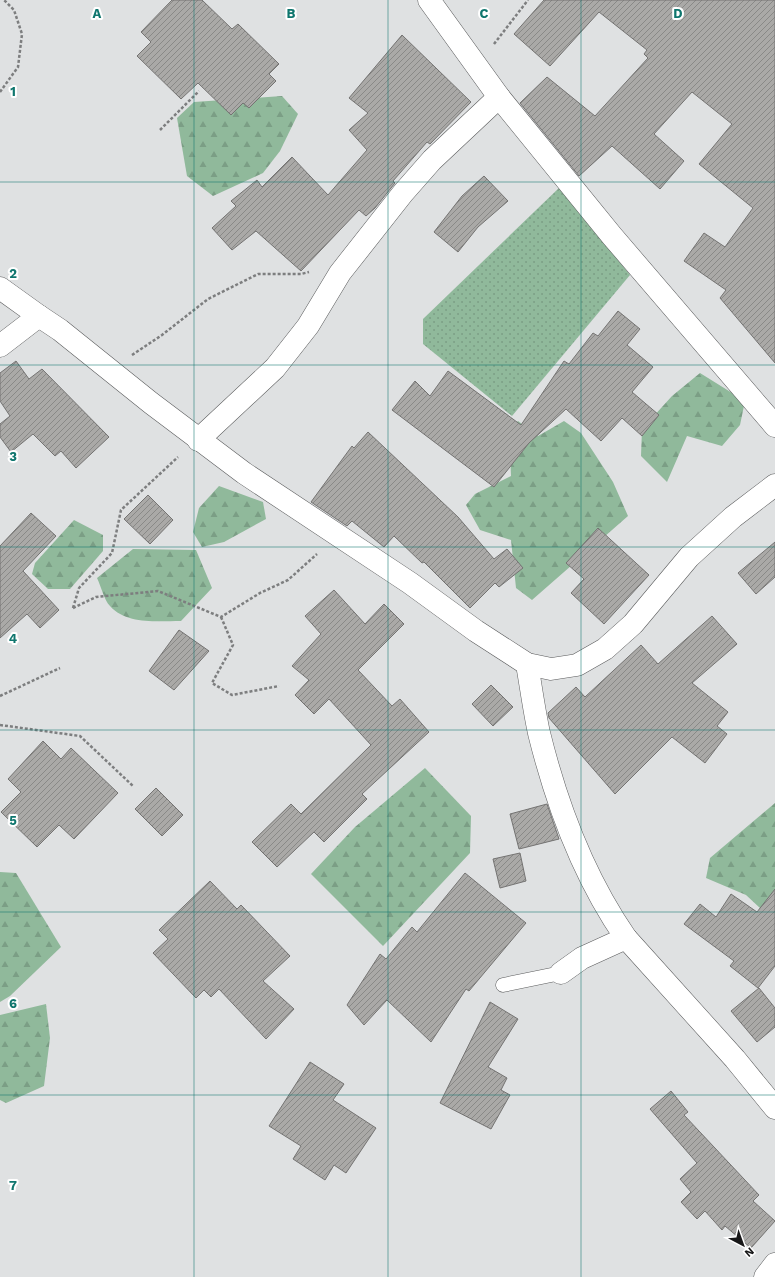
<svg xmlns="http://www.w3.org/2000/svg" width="775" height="1277" viewBox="0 0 775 1277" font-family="'Work Sans',sans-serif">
<defs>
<pattern id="grass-dots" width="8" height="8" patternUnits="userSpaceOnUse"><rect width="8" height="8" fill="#90b99b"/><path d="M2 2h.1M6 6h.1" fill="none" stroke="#7b9e85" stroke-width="1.8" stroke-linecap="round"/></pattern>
<pattern id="forest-firs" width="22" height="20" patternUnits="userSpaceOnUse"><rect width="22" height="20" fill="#90b99b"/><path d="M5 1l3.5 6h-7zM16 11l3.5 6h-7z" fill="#7b9e85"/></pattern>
<pattern id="building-hatch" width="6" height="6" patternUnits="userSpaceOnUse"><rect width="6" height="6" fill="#aaa9a7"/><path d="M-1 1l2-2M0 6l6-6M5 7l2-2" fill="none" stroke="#898987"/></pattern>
</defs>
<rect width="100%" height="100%" fill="#dfe1e2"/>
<path fill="url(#grass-dots)" d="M 560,187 L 630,275 L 512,416 L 423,344 L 423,319 Z"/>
<g fill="url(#forest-firs)">
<path d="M 282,96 L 298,114 L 280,151 L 263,173 L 213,196 L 187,176 L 177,118 L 194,102 Z"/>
<path d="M 700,373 L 745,401 L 740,425 L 722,446 L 687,436 L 667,482 L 641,456 L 642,429 L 672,396 Z"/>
<path d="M 518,421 L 538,436 L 564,421 L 581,433 L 613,482 L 628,516 L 532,600 L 516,588 L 511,540 L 480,530 L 466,505 L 475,494 L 511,476 L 509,430 Z"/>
<path d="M 219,486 L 263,502 L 266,519 L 224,542 L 202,547 L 193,532 L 199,508 Z"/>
<path d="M 74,520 L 103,535 L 103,551 L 70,589 L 48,589 L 32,574 L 35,563 Z"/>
<path d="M 133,549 L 196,550 L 212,588 L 181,621 C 158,621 127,625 110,606 C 104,600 101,586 97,578 Z"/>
<path d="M 425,768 L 471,816 L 470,853 L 383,946 L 311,874 L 355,827 Z"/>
<path d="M 775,803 L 775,922 L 746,895 L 706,878 L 710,858 Z"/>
<path d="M 0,872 L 16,873 L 61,947 L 10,996 L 0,1002 Z"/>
<path d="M 46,1004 L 50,1038 L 44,1086 L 6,1103 L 0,1100 L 0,1015 Z"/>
</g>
<g fill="url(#building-hatch)" stroke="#747372">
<path d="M 172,0 L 202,0 L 232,29 L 238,24 L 279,64 L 269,74 L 276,81 L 249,108 L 243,103 L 231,115 L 198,83 L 181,99 L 137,56 L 151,42 L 141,32 Z"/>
<path d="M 544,0 L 775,0 L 775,363 L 720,298 L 726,290 L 684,261 L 704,233 L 725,247 L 753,208 L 699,164 L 732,124 L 692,92 L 654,134 L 684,161 L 660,189 L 612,146 L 579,176 L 520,103 L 547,77 L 595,116 L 648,58 L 644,54 L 647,50 L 599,12 L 550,66 L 514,34 Z"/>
<path d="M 402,35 L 471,102 L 430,144 L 427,142 L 393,181 L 395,183 L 375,208 L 366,216 L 359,210 L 301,271 L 256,231 L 232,250 L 212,228 L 236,206 L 231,201 L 257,180 L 262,187 L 292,157 L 328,195 L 367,150 L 349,130 L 368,113 L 349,98 Z"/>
<path d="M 484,176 L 508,201 L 478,227 L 458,252 L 434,232 L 462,196 Z"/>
<path d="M 618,311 L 640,329 L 627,345 L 653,367 L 632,392 L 659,415 L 642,436 L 622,418 L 601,441 L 566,409 L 529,443 L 494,487 L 392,410 L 415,381 L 430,396 L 448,371 L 521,425 L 564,361 L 569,364 L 593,333 L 598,336 Z"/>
<path d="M 16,361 L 29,379 L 42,369 L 109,437 L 76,468 L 61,451 L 55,456 L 33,434 L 11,452 L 0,437 L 0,424 L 10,416 L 0,401 L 0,373 Z"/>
<path d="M 368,432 L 458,517 L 494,559 L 507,549 L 523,568 L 499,587 L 495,583 L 470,608 L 424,562 L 422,563 L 394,536 L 384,547 L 352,521 L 347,526 L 311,502 L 352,446 L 354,448 Z"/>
<path d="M 148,495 L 173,520 L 150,544 L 124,519 Z"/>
<path d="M 31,513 L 56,536 L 23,571 L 59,610 L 40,628 L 27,614 L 0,638 L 0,546 Z"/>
<path d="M 598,528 L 649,575 L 604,624 L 571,593 L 584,579 L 566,563 Z"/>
<path d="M 775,542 L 775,577 L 756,594 L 738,573 Z"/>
<path d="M 334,590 L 365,624 L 384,604 L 404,624 L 358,670 L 392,706 L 400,699 L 429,732 L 362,794 L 367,799 L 324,842 L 314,832 L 277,867 L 252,842 L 291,804 L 301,814 L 371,745 L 329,699 L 314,714 L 295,695 L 309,680 L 292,666 L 321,634 L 305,616 Z"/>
<path d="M 712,616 L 737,644 L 692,683 L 728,712 L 717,726 L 727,734 L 705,763 L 672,737 L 615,794 L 549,718 L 548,713 L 576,687 L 585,697 L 641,645 L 658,664 Z"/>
<path d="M 179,630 L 209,651 L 174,690 L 149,671 Z"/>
<path d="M 491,685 L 513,707 L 493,726 L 472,704 Z"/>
<path d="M 43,741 L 61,759 L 71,748 L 118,793 L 74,839 L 59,825 L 37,847 L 1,812 L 21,792 L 8,779 Z"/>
<path d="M 156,788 L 183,815 L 162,836 L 135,809 Z"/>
<path d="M 547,804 L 559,839 L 519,849 L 510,814 Z"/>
<path d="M 520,853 L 526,881 L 500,888 L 493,859 Z"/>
<path d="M 465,873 L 526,923 L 469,991 L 466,989 L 431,1042 L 387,1000 L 364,1025 L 347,1005 L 380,954 L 386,959 L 412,927 L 417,932 Z"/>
<path d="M 210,881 L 237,909 L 241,905 L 290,956 L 263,981 L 294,1009 L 266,1039 L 219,989 L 211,997 L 204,990 L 196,998 L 153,953 L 168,939 L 159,930 Z"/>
<path d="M 775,889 L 775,966 L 758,988 L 730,966 L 734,961 L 684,924 L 700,904 L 716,917 L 731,894 L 757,912 Z"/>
<path d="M 759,988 L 775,1008 L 775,1027 L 757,1042 L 731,1011 Z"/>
<path d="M 490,1002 L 518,1019 L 488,1067 L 507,1078 L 501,1090 L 510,1095 L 491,1129 L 440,1103 Z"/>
<path d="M 310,1062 L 344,1084 L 333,1100 L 376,1128 L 346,1173 L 334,1165 L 325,1180 L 293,1159 L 301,1146 L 269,1126 Z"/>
<path d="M 671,1091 L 688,1112 L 684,1115 L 759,1195 L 753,1201 L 775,1221 L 751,1248 L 725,1226 L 722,1230 L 705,1211 L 697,1219 L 681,1202 L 691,1192 L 680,1179 L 697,1163 L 650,1109 Z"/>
</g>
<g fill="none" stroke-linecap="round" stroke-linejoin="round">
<g stroke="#5a5b5c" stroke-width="15">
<path id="lane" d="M 503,985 L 561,973"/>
</g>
<g stroke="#5a5b5c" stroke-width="23">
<g id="street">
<path d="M 429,0 L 499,97 L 612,236 L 775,426"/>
<path d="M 39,316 L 60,330 L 151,403 L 244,473 L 410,583 L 476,631 L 527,664 L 551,669 L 577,665 L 605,649 L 633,624 L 689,557 L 733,517 L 775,485"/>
<path d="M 198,440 L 275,368 L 308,326 L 340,273 L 403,193 L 432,160 L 499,97"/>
<path d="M 527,664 C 531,687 534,710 539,733 C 557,806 583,876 626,938 L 582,958 L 561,973"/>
<path d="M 626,938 L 735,1059 L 775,1108"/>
<path d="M 765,1277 L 775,1264"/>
</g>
</g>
<g stroke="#5a5b5c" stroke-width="23">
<path id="secondary" d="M 0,288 L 39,316 L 0,346"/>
</g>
<g stroke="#7d7e7f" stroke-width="2.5" stroke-dasharray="3 2" stroke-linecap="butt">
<path d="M 494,44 L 528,0"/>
<path d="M 0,92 L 18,67 L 22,34 L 14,10 L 4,0"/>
<path d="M 160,130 L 199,91"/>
<path d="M 132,355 L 162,335 L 208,299 L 258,274 L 301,274 L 309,272"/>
<path d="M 73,608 L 96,597 L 158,591 L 221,617 L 260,593 L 288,580 L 317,554"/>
<path d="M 73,608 L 79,588 L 112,553 L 121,510 L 178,457"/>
<path d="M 221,617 L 233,645 L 212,683 L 232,695 L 279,686"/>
<path d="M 0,696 L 60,668"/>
<path d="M 0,725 L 80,736 L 133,786"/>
</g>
<use href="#lane" stroke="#fff" stroke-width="14"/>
<use href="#street" stroke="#fff" stroke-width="22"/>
<use href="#secondary" stroke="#fff" stroke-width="22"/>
</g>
<path fill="none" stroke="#0f766e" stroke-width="1" stroke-opacity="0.55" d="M 194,0 L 194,1277M 388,0 L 388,1277M 581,0 L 581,1277M 0,182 L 775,182M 0,365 L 775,365M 0,547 L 775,547M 0,730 L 775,730M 0,912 L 775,912M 0,1095 L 775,1095"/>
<g font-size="13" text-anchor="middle" font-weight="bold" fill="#0f766e" stroke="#fff" stroke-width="4" stroke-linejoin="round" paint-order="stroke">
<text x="97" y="18">A</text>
<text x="291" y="18">B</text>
<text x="484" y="18">C</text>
<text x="678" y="18">D</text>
<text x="13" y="96">1</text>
<text x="13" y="278">2</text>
<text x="13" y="461">3</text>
<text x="13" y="643">4</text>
<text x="13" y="825">5</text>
<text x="13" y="1008">6</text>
<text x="13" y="1190">7</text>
</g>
<g transform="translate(743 1245) rotate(139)" stroke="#ffffff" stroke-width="3" paint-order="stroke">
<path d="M0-3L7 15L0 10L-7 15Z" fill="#171718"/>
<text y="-6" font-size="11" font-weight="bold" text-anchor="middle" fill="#171718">N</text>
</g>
</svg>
